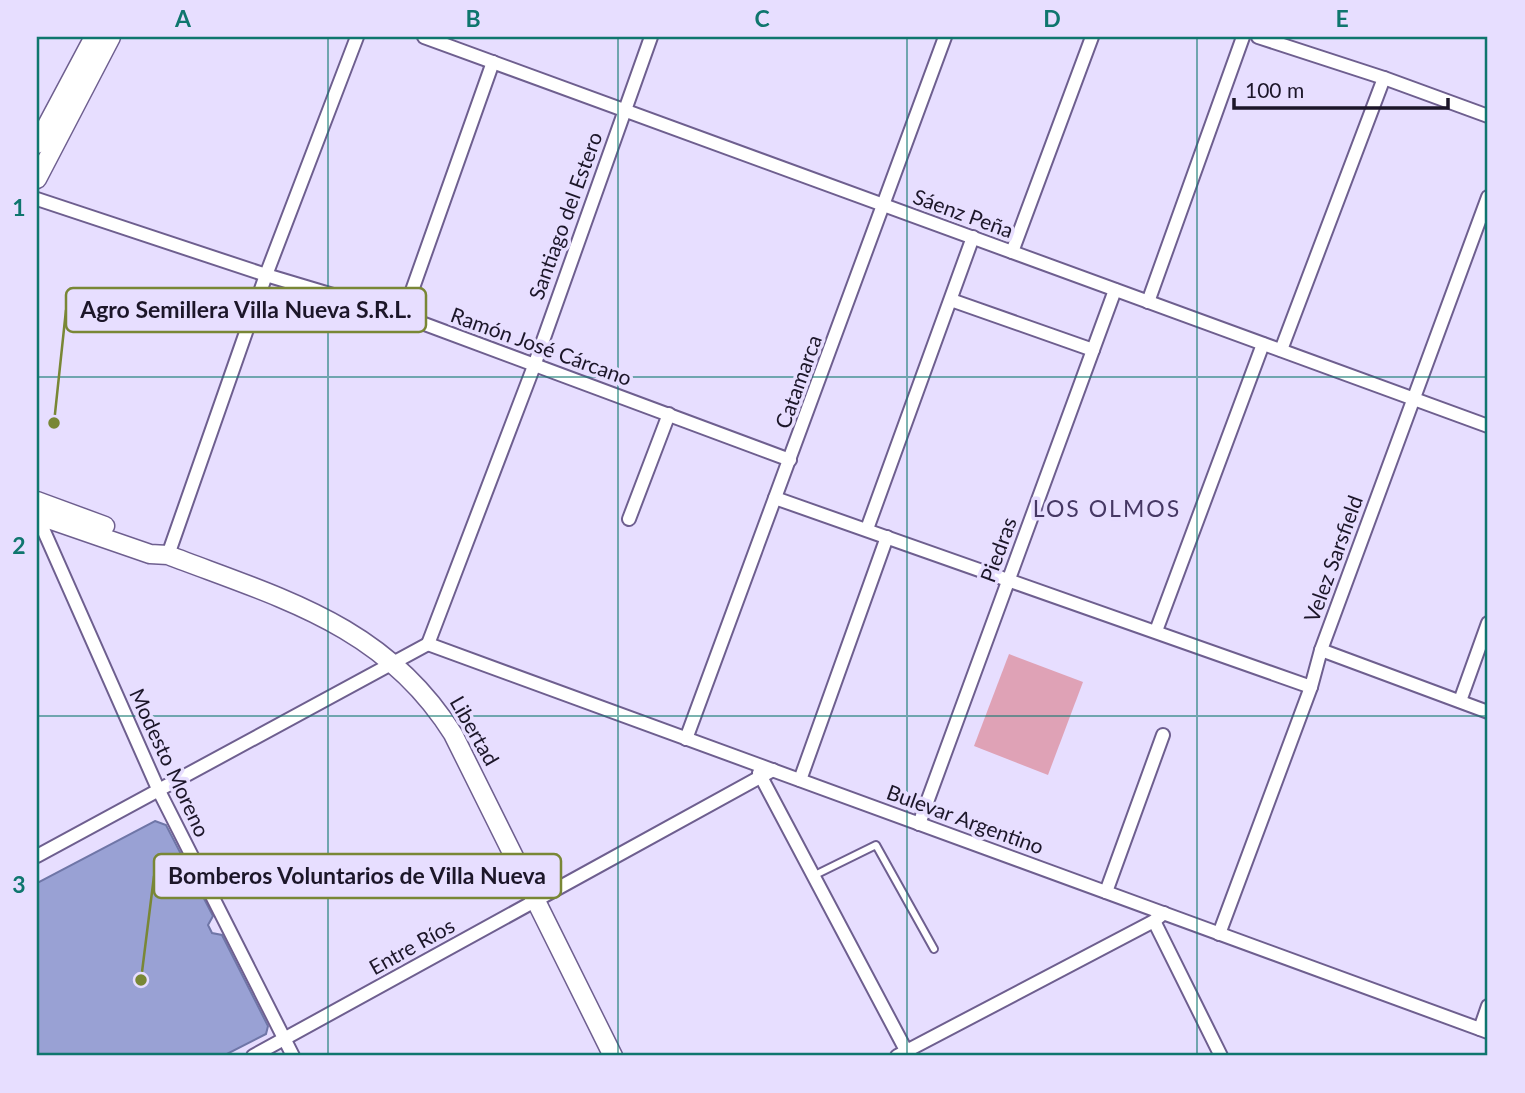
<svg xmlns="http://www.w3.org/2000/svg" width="1525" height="1093" viewBox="0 0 1525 1093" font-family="Lato,sans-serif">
<rect width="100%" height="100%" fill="#e7deff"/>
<path fill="#dfa2b6" d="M 1009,654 L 1083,682 L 1048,775 L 974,746 Z"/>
<path fill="#99a1d4" stroke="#6f76a7" stroke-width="2" d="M 155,821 L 166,825 L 213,916 L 208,925 L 212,933 L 222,935 L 268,1026 L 266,1034 L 223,1056 L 37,1056 L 37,883 Z"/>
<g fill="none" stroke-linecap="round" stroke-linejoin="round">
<g stroke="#6e5f8f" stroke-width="10">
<path id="service" d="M 813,876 L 876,845 L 934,949"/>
</g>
<g stroke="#6e5f8f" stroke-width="16">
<g id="minor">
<path d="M 424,37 L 1488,426"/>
<path d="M 1258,37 L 1384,78 L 1488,116"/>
<path d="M 37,199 L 266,275 L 403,316 L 790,460"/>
<path d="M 1012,252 L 1092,37"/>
<path d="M 951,300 L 1093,350"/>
<path d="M 1148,302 L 1243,37"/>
<path d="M 403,316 L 493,62"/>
<path d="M 1281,350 L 1384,78"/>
<path d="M 775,498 L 1311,687"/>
<path d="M 47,519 L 43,529 L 159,791 L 293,1056"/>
<path d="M 629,519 L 669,414"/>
<path d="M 867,529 L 973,237"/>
<path d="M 168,555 L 266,275 L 357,37"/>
<path d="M 1156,631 L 1263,344"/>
<path d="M 428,644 L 1488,1032"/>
<path d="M 428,644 L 534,366 L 651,37"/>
<path d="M 1321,650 L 1488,712"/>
<path d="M 1460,701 L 1488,623"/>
<path d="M 686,739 L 945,37"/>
<path d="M 759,773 L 909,1056"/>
<path d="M 800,780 L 887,537"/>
<path d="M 919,824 L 1115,290"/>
<path d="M 37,856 L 428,644"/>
<path d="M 1106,892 L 1163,735"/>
<path d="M 1154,921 L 1221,1056"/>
<path d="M 1219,934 L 1311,687 L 1321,650 L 1488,197"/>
<path d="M 1480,1029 L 1488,1006"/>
<path d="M 253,1056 L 773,770"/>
<path d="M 897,1056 L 1154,921 L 1164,913"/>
</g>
</g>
<g stroke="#6e5f8f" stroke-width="21">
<g id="secondary">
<path d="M 37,144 L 94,37"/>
<path d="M 37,179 L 111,37"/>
<path d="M 37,501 L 105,526"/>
<path d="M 37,515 L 150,554 L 168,555 C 280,598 385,625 453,734 L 613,1056"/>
</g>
</g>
<use href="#service" stroke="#fff" stroke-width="6"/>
<use href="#minor" stroke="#fff" stroke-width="12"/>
<use href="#secondary" stroke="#fff" stroke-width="18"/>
</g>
<path fill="none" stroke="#0f766e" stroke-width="2" stroke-opacity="0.55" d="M 328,37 L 328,1056M 618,37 L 618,1056M 907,37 L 907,1056M 1197,37 L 1197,1056M 37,377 L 1488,377M 37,716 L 1488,716"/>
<g text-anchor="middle" stroke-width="7" stroke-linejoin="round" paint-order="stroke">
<g font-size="21" fill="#1c1629" stroke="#e7deff">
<text transform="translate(963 214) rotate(20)" y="7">Sáenz Peña</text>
<text transform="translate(566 216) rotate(-70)" y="7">Santiago del Estero</text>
<text transform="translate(541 347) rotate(20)" y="7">Ramón José Cárcano</text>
<text transform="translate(799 382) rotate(-70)" y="7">Catamarca</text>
<text transform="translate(999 550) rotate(-70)" y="7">Piedras</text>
<text transform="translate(1334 559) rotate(-70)" y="7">Velez Sarsfield</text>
<text transform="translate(474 731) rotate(60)" y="7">Libertad</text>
<text transform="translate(169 763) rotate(65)" y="7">Modesto Moreno</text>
<text transform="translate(965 820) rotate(20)" y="7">Bulevar Argentino</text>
<text transform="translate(412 947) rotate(-29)" y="7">Entre Ríos</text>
</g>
<g font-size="23" letter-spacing="2" fill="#463864" stroke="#e7deff">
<text x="1107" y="517">LOS OLMOS</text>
</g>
</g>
<path fill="none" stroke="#798735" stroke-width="2.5" d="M54 423L66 310M141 980L154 876"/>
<g fill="#798735" stroke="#e7deff" stroke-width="2.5">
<circle cx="54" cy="423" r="7"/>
<circle cx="141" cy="980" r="7"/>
</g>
<g fill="#e7deff" stroke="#798735" stroke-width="2.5">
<rect x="66" y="288" width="360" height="44" rx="7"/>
<rect x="154" y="854" width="407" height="44" rx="7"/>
</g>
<g font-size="23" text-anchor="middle" font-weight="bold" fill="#1c1629">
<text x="246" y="318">Agro Semillera Villa Nueva S.R.L.</text>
<text x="357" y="884">Bomberos Voluntarios de Villa Nueva</text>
</g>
<rect width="1525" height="1093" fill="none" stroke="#e7deff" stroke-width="77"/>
<path d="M1234 98v10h214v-10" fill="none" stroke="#1c1629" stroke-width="3.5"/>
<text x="1245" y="98" font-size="21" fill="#1c1629" stroke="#e7deff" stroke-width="5" paint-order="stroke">100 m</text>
<rect x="38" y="38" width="1448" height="1016" fill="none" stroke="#0f766e" stroke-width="2.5"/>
<g font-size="23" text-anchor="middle" font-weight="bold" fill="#0f766e">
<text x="183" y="27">A</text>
<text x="473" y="27">B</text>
<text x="762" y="27">C</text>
<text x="1052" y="27">D</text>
<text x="1342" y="27">E</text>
<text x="19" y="216">1</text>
<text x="19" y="554">2</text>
<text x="19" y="893">3</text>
</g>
</svg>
